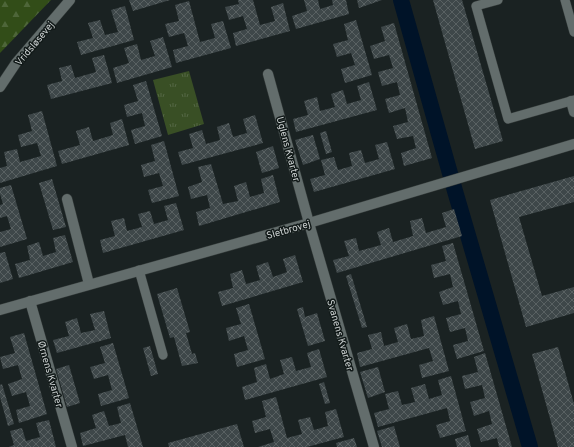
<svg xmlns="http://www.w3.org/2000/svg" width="574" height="447" viewBox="0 0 574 447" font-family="Overpass,sans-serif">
<defs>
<pattern id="grass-tufts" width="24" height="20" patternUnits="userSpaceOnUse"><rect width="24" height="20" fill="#394f25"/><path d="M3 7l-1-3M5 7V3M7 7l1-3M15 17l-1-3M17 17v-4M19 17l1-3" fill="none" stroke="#546744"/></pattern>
<pattern id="forest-firs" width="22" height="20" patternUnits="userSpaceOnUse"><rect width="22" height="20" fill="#324d18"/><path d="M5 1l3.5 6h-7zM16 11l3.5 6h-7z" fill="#4e6639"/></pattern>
<pattern id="building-cross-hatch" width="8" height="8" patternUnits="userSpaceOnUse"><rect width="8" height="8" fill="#3e4749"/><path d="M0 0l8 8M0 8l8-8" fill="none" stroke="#596162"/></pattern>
</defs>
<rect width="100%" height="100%" fill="#1a2222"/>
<path fill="url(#grass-tufts)" d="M 189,71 L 204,124 L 168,135 L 153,80 Z"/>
<path fill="url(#forest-firs)" d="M 0,0 L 51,0 L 0,53 Z"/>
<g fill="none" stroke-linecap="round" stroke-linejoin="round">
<path stroke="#001328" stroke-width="16" d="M 401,0 L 455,191 L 530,447"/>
</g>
<g fill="url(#building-cross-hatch)">
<path d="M 129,0 L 170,0 L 133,11 Z"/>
<path d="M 238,0 L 253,0 L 260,25 L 275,21 L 271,7 L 283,3 L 290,31 L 236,46 L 233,33 L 247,29 L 243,16 L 229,20 L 225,7 L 239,4 Z"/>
<path d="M 304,0 L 318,0 L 320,9 L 333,5 L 332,0 L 346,0 L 349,14 L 296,29 L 292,16 L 307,11 Z"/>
<path d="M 357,0 L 382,0 L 359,8 Z"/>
<path d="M 433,0 L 462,0 L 503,141 L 475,149 Z"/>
<path d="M 189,1 L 200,42 L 215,38 L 211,24 L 223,21 L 231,48 L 176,63 L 173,50 L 188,46 L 184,33 L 169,37 L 165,24 L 179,21 L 175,5 Z"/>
<path d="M 125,6 L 134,40 L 81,55 L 77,42 L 93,38 L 88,23 L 100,20 L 105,35 L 118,32 L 111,10 Z"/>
<path d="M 356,20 L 372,75 L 345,83 L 341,69 L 355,65 L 351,53 L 337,57 L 333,44 L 348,40 L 344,24 Z"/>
<path d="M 394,23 L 432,158 L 404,166 L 401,153 L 416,148 L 413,136 L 397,139 L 393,126 L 408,122 L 405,108 L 389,113 L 385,99 L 400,95 L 397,82 L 382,86 L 378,72 L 393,68 L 389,55 L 374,59 L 370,46 L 385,41 L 381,27 Z"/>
<path d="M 163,37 L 172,67 L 117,83 L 113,68 L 129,63 L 124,48 L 137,44 L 141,60 L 155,56 L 150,41 Z"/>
<path d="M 104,55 L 112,83 L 51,99 L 47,85 L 62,81 L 59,68 L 71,65 L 75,78 L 96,72 L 92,58 Z"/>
<path d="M 146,81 L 162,136 L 135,144 L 131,130 L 145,126 L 142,113 L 127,117 L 124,105 L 138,101 L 133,85 Z"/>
<path d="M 369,82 L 377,110 L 296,132 L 293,119 L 308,115 L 304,101 L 317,97 L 320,111 L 335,107 L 331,94 L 343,90 L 347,104 L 361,100 L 357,86 Z"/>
<path d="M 42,111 L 57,166 L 0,183 L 0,168 L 7,166 L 4,152 L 17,149 L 20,162 L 41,156 L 37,143 L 21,147 L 18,135 L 32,131 L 28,115 Z"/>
<path d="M 255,115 L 263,143 L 182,165 L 178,152 L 193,148 L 189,134 L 202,130 L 206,144 L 220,140 L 217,127 L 229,123 L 233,137 L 247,133 L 243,119 Z"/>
<path d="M 122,119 L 129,145 L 62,164 L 58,151 L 80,145 L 76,131 L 89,127 L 93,141 L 113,135 L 110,123 Z"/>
<path d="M 326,131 L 332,152 L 326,154 L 320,133 Z"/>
<path d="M 313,135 L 320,159 L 303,165 L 295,140 Z"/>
<path d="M 164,141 L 179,196 L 152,203 L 148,190 L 163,186 L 159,173 L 144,177 L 141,165 L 155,161 L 151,145 Z"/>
<path d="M 387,142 L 395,169 L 314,192 L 310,179 L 325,175 L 321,160 L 334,157 L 338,170 L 352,166 L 349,153 L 361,150 L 365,163 L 379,159 L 375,145 Z"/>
<path d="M 273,146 L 279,168 L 262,173 L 256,152 Z"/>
<path d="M 211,164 L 223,204 L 238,201 L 234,186 L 246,182 L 250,197 L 264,193 L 261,179 L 273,175 L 280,202 L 199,226 L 196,212 L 210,208 L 207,195 L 191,199 L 188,187 L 202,182 L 198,167 Z"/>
<path d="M 574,176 L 574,202 L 519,217 L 542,296 L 574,287 L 574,313 L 526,327 L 490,200 Z"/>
<path d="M 52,179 L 66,227 L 53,230 L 39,183 Z"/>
<path d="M 11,185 L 27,239 L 0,247 L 0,232 L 11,229 L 7,216 L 0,218 L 0,205 L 3,204 L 0,194 L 0,188 Z"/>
<path d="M 176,203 L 184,230 L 103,253 L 100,240 L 115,236 L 111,221 L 124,218 L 127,231 L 142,227 L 138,214 L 150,211 L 154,224 L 168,220 L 164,206 Z"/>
<path d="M 454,209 L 462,236 L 337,273 L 333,260 L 349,256 L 344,241 L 356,238 L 359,251 L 381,245 L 377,232 L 389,228 L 393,242 L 413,236 L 410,221 L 422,218 L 426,233 L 446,227 L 442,213 Z"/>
<path d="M 65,235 L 73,262 L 19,278 L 15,264 L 30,260 L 27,246 L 39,242 L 43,256 L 56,252 L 53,238 Z"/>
<path d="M 453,243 L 484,351 L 457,359 L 453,345 L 468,341 L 465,328 L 450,332 L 446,318 L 461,314 L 458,301 L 443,305 L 439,292 L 453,287 L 450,274 L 434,278 L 431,265 L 446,261 L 442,246 Z"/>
<path d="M 5,252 L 13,279 L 0,283 L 0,253 Z"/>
<path d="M 295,255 L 303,282 L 222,306 L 218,292 L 233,288 L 230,274 L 242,270 L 246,284 L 260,280 L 256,266 L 268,262 L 273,277 L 287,272 L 283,259 Z"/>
<path d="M 351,274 L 367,327 L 362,328 L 346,276 Z"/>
<path d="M 177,288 L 190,332 L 186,333 L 192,354 L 195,353 L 198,363 L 182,366 L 174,337 L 170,338 L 157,294 Z"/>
<path d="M 249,304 L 265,359 L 237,367 L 234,354 L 248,350 L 244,336 L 229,341 L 226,328 L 241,324 L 236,308 Z"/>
<path d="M 303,307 L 305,317 L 317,313 L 325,341 L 308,346 L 297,309 Z"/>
<path d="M 104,311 L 111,338 L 57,353 L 53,340 L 69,336 L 65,322 L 77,318 L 81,333 L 95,330 L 90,314 Z"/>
<path d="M 434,316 L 449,371 L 422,378 L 419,365 L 433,361 L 429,348 L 360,367 L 357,353 L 372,349 L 368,335 L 381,332 L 384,346 L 398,342 L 394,328 L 407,324 L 411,339 L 424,336 L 421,320 Z"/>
<path d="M 24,333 L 47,414 L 19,423 L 16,410 L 30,406 L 26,392 L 12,396 L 8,384 L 22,379 L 18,365 L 3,369 L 0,357 L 15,353 L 10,337 Z"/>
<path d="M 113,343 L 129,398 L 101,406 L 98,394 L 112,390 L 108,375 L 94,379 L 90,367 L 105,363 L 100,347 Z"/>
<path d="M 150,346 L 158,374 L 151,376 L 143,348 Z"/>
<path d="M 558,347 L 574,404 L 574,447 L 558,447 L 532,354 Z"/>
<path d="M 319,349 L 327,377 L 245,400 L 242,387 L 257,382 L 254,368 L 266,364 L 270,379 L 284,374 L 280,360 L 292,357 L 296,371 L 311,367 L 307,353 Z"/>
<path d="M 485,353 L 512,447 L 499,447 L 497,438 L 481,442 L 477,429 L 492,424 L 489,411 L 474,416 L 470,402 L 485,398 L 482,385 L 465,389 L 462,376 L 478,372 L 474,357 Z"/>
<path d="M 69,365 L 80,403 L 67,407 L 56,369 Z"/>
<path d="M 378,367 L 385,392 L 368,398 L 360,372 Z"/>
<path d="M 451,376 L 466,431 L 440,438 L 436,425 L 450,421 L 447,408 L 378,427 L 374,413 L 389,409 L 385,394 L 398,391 L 402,405 L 415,402 L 411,388 L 425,384 L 429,399 L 442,395 L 438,380 Z"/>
<path d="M 324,382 L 330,403 L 325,404 L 319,384 Z"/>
<path d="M 2,384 L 14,424 L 8,426 L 0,397 L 0,385 Z"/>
<path d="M 276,397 L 287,438 L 302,434 L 298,420 L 310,417 L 314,430 L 328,426 L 325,412 L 336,409 L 344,437 L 307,447 L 258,447 L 274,442 L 270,429 L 255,433 L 252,421 L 266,417 L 262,401 Z"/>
<path d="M 130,403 L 143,447 L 128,447 L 125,435 L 83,446 L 80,433 L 96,428 L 92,415 L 104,411 L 109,426 L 121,423 L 117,407 Z"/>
<path d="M 49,420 L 56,447 L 9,447 L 14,445 L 10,431 L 22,428 L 26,441 L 40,437 L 36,423 Z"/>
<path d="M 237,424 L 244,447 L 169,447 L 168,443 Z"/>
<path d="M 394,426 L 400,447 L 382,447 L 377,431 Z"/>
<path d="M 468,435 L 471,447 L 457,447 L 455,439 Z"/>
<path d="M 354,438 L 357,447 L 337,447 L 336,443 Z"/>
</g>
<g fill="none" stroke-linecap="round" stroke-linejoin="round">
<g stroke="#353c3b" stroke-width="10">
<g id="service">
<path d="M 498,0 L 476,6 L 508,119 L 574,100"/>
<path d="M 565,0 L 574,32"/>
<path d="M 139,270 L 163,355"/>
</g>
</g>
<g stroke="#353c3b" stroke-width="11">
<g id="minor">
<path d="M 268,74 L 309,223 L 374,447"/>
<path d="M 0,87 L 16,63 L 70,0"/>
<path d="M 571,101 L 574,112"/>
<path d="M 67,199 L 89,284"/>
<path d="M 30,301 L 72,447"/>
<path d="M 0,310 L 309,223 L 574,144"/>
</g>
</g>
<use href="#service" stroke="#636d6c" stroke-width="9"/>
<use href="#minor" stroke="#636d6c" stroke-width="10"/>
</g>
<g text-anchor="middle" stroke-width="3" stroke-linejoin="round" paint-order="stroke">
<g font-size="10" fill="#cdd2d2" stroke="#111918">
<text transform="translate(34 43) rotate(-50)" y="4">Vridsløsevej</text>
<text transform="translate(289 149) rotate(75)" y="4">Uglens Kvarter</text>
<text transform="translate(288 229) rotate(-16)" y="4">Sletbrovej</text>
<text transform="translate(341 335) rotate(74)" y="4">Svanens Kvarter</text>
<text transform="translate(51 374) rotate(74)" y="4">Ørnens Kvarter</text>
</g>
</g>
</svg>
